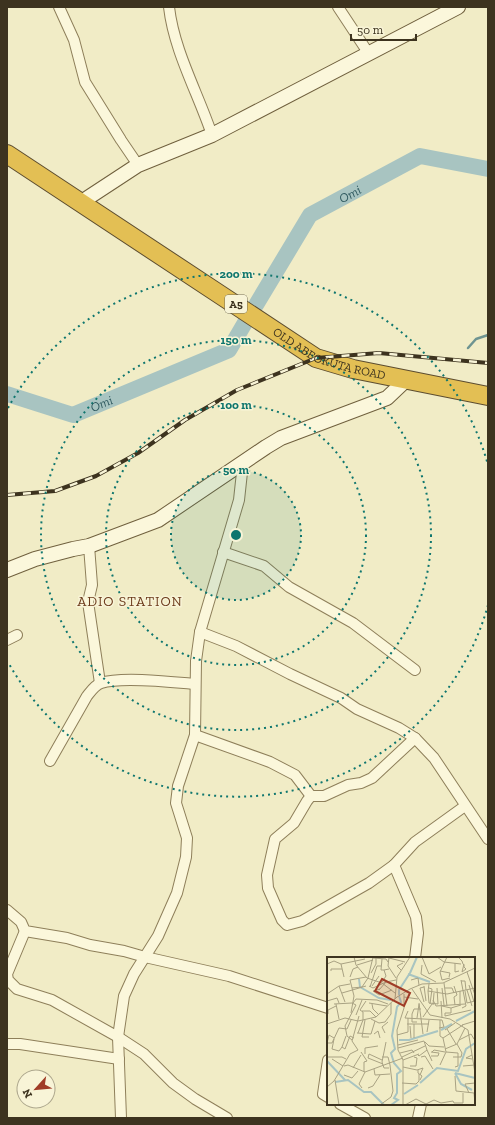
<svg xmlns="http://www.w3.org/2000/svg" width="495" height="1125" viewBox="0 0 495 1125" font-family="'Zilla Slab',serif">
<rect width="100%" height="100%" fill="#f1ecc6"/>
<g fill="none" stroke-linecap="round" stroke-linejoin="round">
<path stroke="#6e9491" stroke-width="2.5" d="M 468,348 L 476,339 L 488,335"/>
<g stroke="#a8c4c1" stroke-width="16">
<path id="s1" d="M 256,305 L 310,215 L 420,156 L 488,169"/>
<path id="s2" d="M 7,394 L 73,415 L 229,350 L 246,321"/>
</g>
<g stroke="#8e7f5a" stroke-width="12">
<g id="street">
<path d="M 59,7 L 74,40 L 85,82 L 121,140 L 138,165"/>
<path d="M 169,7 C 174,51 198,93 212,135"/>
<path d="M 338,7 L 369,54"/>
<path d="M 89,546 L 92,585 L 88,602 L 100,683"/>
<path d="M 223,552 L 264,566 L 289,587 L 353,623 L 415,670"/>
<path d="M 200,632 L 236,646 L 290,674 L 341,698 L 357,709 L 399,728 L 415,738 L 434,758 L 488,839"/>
<path d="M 7,640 L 17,635"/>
<path d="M 195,735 L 270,762 L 295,775 L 311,796"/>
<path d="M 415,738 L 372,778 L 361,783 L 348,785 L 324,796 L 311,796 L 307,801 L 294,823 L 275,839 L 267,875 L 268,888 L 282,920 L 287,925 L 302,921 L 369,883 L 394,865 L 415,842 L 465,806"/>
<path d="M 50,761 L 87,696 C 91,691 95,685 101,683 C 121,676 173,682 195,684"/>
<path d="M 394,865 L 416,917 L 418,933 L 415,958"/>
<path d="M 7,910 L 21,922 L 25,931 L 67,938 L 90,945 L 124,951 L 145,957 L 229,976 L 328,1008"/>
<path d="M 25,931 L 7,974 L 8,980 L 17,989 L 52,1000 L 118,1037 L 144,1054 L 173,1083 L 195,1099 L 227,1118"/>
<path d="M 7,1044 L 20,1044 L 119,1059"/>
<path d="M 328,1060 L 323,1094 L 328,1097"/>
<path d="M 340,1104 L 365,1118"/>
<path d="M 121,1118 L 118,1037 L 124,996 L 134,974 L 158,936 L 177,893 L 186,857 L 187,838 L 176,803 L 178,786 L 195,735 L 196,661 L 200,632 L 239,500 L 243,463"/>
<path d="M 418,1118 L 421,1104"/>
</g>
</g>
<g stroke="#70603e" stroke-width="16">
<g id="secondary">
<path d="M 80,203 L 138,165 L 212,135 L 458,7"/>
<path d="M 7,570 L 35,559 L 73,549 L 89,546 L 158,520 L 266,447 L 281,438 L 387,398 L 407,379"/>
</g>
</g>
<g stroke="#5c4c2f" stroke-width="20">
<g id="highway">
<path id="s3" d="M 7,154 L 316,358 L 353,369 L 488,396"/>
</g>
</g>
<use href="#street" stroke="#fbf7db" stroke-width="10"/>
<use href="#secondary" stroke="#fbf7db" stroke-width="14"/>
<use href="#highway" stroke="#e3bf54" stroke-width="18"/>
<g stroke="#3d331f" stroke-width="4">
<path id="rail" d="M 7,495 L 55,491 L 96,476 L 138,453 L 185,420 L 237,390 L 316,358 L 379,353 L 488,363"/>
</g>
<use href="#rail" stroke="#f8f4d7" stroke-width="2.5" stroke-dasharray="8" stroke-linecap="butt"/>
</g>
<circle cx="236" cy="535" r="65" fill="#0f766e" fill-opacity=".12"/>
<g fill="none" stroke="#0f766e" stroke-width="2" stroke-dasharray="2 4">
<circle cx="236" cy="535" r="65"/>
<circle cx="236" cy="535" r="130"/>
<circle cx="236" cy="535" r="195"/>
<path d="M488 605A261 261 0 0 1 8 662M8 408A261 261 0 0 1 488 465"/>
</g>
<g text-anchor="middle" stroke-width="3" stroke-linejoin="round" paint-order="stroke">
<rect fill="#f8f4d7" stroke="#756d56" stroke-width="1" x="225" y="295" width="22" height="18" rx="3"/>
<g font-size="11" font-weight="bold" fill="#3d331f">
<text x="236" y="308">A5</text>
</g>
<g font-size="12" fill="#3d331f" stroke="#f8f4d7">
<text dy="4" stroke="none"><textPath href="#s3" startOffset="381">OLD ABEOKUTA ROAD</textPath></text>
</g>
<g font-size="13" font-style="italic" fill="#2e585e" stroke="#f8f4d7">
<text dy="5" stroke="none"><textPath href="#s1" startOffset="150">Omi</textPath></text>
<text dy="5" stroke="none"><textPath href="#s2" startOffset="100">Omi</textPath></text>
</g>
<g font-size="14" letter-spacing="1" fill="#6c3b1c" stroke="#f8f4d7">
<text x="130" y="606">ADIO STATION</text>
</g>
</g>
<g transform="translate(327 957)">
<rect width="148" height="148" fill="#f1ecc6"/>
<path fill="none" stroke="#a8c4c1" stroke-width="2" d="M 83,16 L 90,0M 81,17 L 103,25M 32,22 L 33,30 L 52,41 L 64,43M 72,38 L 72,33 L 83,16M 129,64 L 148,54M 114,73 L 125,67M 72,83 L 82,83 L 111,74M 0,104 L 18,123M 128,116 L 134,127 L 145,133M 128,116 L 148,121M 8,125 L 21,123 L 37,135 L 44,135 L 57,148M 93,126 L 110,111 L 131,114 L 139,92 L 148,86M 77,137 L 91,128M 64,148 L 71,143 L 67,141 L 70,136 L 70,117 L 74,114 L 67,106 L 64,96 L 68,92 L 65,79 L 70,50 L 74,45 L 72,39"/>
<path fill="none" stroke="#a9a283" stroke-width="1" d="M 27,0 L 29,8 L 40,21 L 55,26 L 68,36M 62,0 L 61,9 L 69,21M 95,0 L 102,17 L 114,10M 110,0 L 117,5 L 134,7M 120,0 L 113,15 L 115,23 L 123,21M 131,0 L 135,4 L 136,7 L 137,8 L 137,10 L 139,12 L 135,15 L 137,7M 46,1 L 59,2 L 61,5M 62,1 L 78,5M 55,2 L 54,13 L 57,13M 128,6 L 128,15 L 132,14M 0,7 L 7,4 L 14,7 L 17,20M 14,7 L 38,2M 30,8 L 46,3M 95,8 L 94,17 L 109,25M 74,13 L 70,9 L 76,6M 4,14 L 4,12 L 15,12M 113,14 L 123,16 L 122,20M 140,15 L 148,38M 44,16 L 49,7 L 49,1M 23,20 L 26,12 L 31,10M 41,21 L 46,0M 84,23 L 91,21 L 92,28M 134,23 L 139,49 L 135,51M 134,24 L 138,24 L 139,33M 55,25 L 59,19 L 57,13 L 62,12M 117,26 L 120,49M 102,27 L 101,34 L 120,37 L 148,31M 142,28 L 147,45M 12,29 L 18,45M 42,29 L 46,31 L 59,25M 45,29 L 52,19M 97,29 L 99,44M 127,29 L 130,38 L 127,40 L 128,48M 43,30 L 50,9 L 54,9M 97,30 L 93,31 L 97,45M 25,31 L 35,30 L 41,21M 102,31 L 105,32 L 103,47M 110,31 L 111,47M 115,31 L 117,48M 118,31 L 125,31 L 127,36M 53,32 L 46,34 L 52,38 L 65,33M 85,32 L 103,58 L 123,62 L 141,73 L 148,116M 52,33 L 59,25 L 69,23M 140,33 L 145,49M 101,34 L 102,46 L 111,47M 133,34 L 133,47M 138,34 L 140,46 L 148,44M 15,36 L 39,29M 0,37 L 12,29 L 23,27M 77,40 L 91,42M 68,42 L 70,20 L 83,0M 106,43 L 109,49 L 138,47M 0,44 L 10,41 L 12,46M 114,44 L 115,61M 25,46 L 29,48 L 18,69 L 20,79 L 25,83M 26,46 L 29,42 L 50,43 L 61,47M 42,46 L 60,49M 92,46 L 96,77M 7,47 L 25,46M 9,47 L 12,62M 45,47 L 46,52 L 52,58M 106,48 L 107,36M 115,49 L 124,51 L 134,48M 35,54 L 43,54 L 49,60M 81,54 L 78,61 L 115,63 L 117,70 L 112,71M 24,56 L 27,39 L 23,23 L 39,20M 1,57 L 1,53 L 9,49M 29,58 L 35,43M 118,59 L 144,53M 118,59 L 118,56 L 124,56 L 124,51M 96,60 L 105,47M 90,61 L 92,47M 44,62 L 52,66 L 58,65 L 64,57 L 64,46M 38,63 L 35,80 L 42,80M 113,63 L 113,79 L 116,81 L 136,68M 90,65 L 85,65 L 85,57 L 87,52 L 94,52M 0,67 L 18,61 L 31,64 L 49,60 L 70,40 L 83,32 L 95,27 L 116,26 L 148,11M 80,67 L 102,67M 135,68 L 148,64M 83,69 L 84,81M 120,72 L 129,87M 118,73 L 128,66M 100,75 L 102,63M 30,76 L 44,77 L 48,64M 31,76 L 36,63 L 36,55 L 33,53 L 39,44M 58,76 L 55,70 L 61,65M 47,77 L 51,74 L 53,81M 70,78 L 81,75 L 81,61M 87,81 L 87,67M 116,81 L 119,95 L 131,96 L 131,109 L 128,110M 7,82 L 5,92 L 12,94 L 15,90M 132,83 L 144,77 L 147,82M 59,85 L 55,105 L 57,111 L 62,111M 98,85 L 102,89 L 117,90M 0,86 L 5,86 L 12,71 L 20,72 L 24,63M 0,86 L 2,78 L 7,81M 71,88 L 91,83M 71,91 L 97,84 L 100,93 L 92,99 L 91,98M 18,92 L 23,79 L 27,81M 18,92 L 15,90 L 19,79M 118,92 L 130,87M 100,93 L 105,104M 34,95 L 40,104 L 37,105 L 37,115M 104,95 L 112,96 L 111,99 L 104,99M 105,95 L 107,93 L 118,95M 73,96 L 85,93 L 87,96M 38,97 L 38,91 L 51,89M 0,100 L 15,100 L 19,102M 55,100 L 61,100 L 63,108M 75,100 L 98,89M 94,100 L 98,99 L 106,112M 126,100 L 134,100 L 135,96 L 130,87 L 138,71M 5,102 L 16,109M 145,102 L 139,101 L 145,98M 55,103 L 42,97 L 41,101 L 56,107M 76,103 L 92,97M 113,108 L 119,95M 17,109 L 21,108 L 38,115 L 76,101M 83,109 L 89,109 L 90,101 L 87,100M 136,109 L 148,108M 76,110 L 90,113 L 96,111 L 93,118M 26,111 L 34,98M 47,112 L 48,118 L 63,117M 91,113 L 91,116 L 95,119 L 93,123M 17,118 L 25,121 L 31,114M 128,119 L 129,134 L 147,136 L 148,146M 8,123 L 12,148M 75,126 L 89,127 L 92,124 L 92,117M 0,130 L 7,124 L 23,97 L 31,93 L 25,84 L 32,59M 35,131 L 32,127 L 38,115M 41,131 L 46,129 L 53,118M 142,136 L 138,127 L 148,126M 53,148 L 64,140 L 66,134 L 63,108M 76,148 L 76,103 L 71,93 L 70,73 L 77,51 L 77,37M 78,148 L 89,142 L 99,147 L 107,143 L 114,146 L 126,144 L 127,146 L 136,146 L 136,136"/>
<path fill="#a03c27" fill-opacity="0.15" stroke="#a03c27" stroke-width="2" d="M 55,22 L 83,36 L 77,49 L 48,34 Z"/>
<rect width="148" height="148" fill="none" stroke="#3d331f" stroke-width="2"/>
</g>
<circle cx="236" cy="535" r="6" fill="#0f766e" stroke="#f8f4d7" stroke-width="2"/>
<g font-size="12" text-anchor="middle" font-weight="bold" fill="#0f766e" stroke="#f8f4d7" stroke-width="3" stroke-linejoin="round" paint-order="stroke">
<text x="236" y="278">200 m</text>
<text x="236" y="344">150 m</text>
<text x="236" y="409">100 m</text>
<text x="236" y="474">50 m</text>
</g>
<rect width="495" height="1125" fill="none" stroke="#3d331f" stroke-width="16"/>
<g transform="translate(36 1089) rotate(243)"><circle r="19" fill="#f8f4d7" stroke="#ada78d"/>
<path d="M0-3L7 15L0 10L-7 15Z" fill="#a03c27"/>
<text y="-6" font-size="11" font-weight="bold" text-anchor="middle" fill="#3d331f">N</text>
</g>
<path d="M351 34v6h65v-6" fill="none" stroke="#3d331f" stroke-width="2"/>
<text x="357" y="34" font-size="12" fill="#3d331f" stroke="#f8f4d7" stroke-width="3" paint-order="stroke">50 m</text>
</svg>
